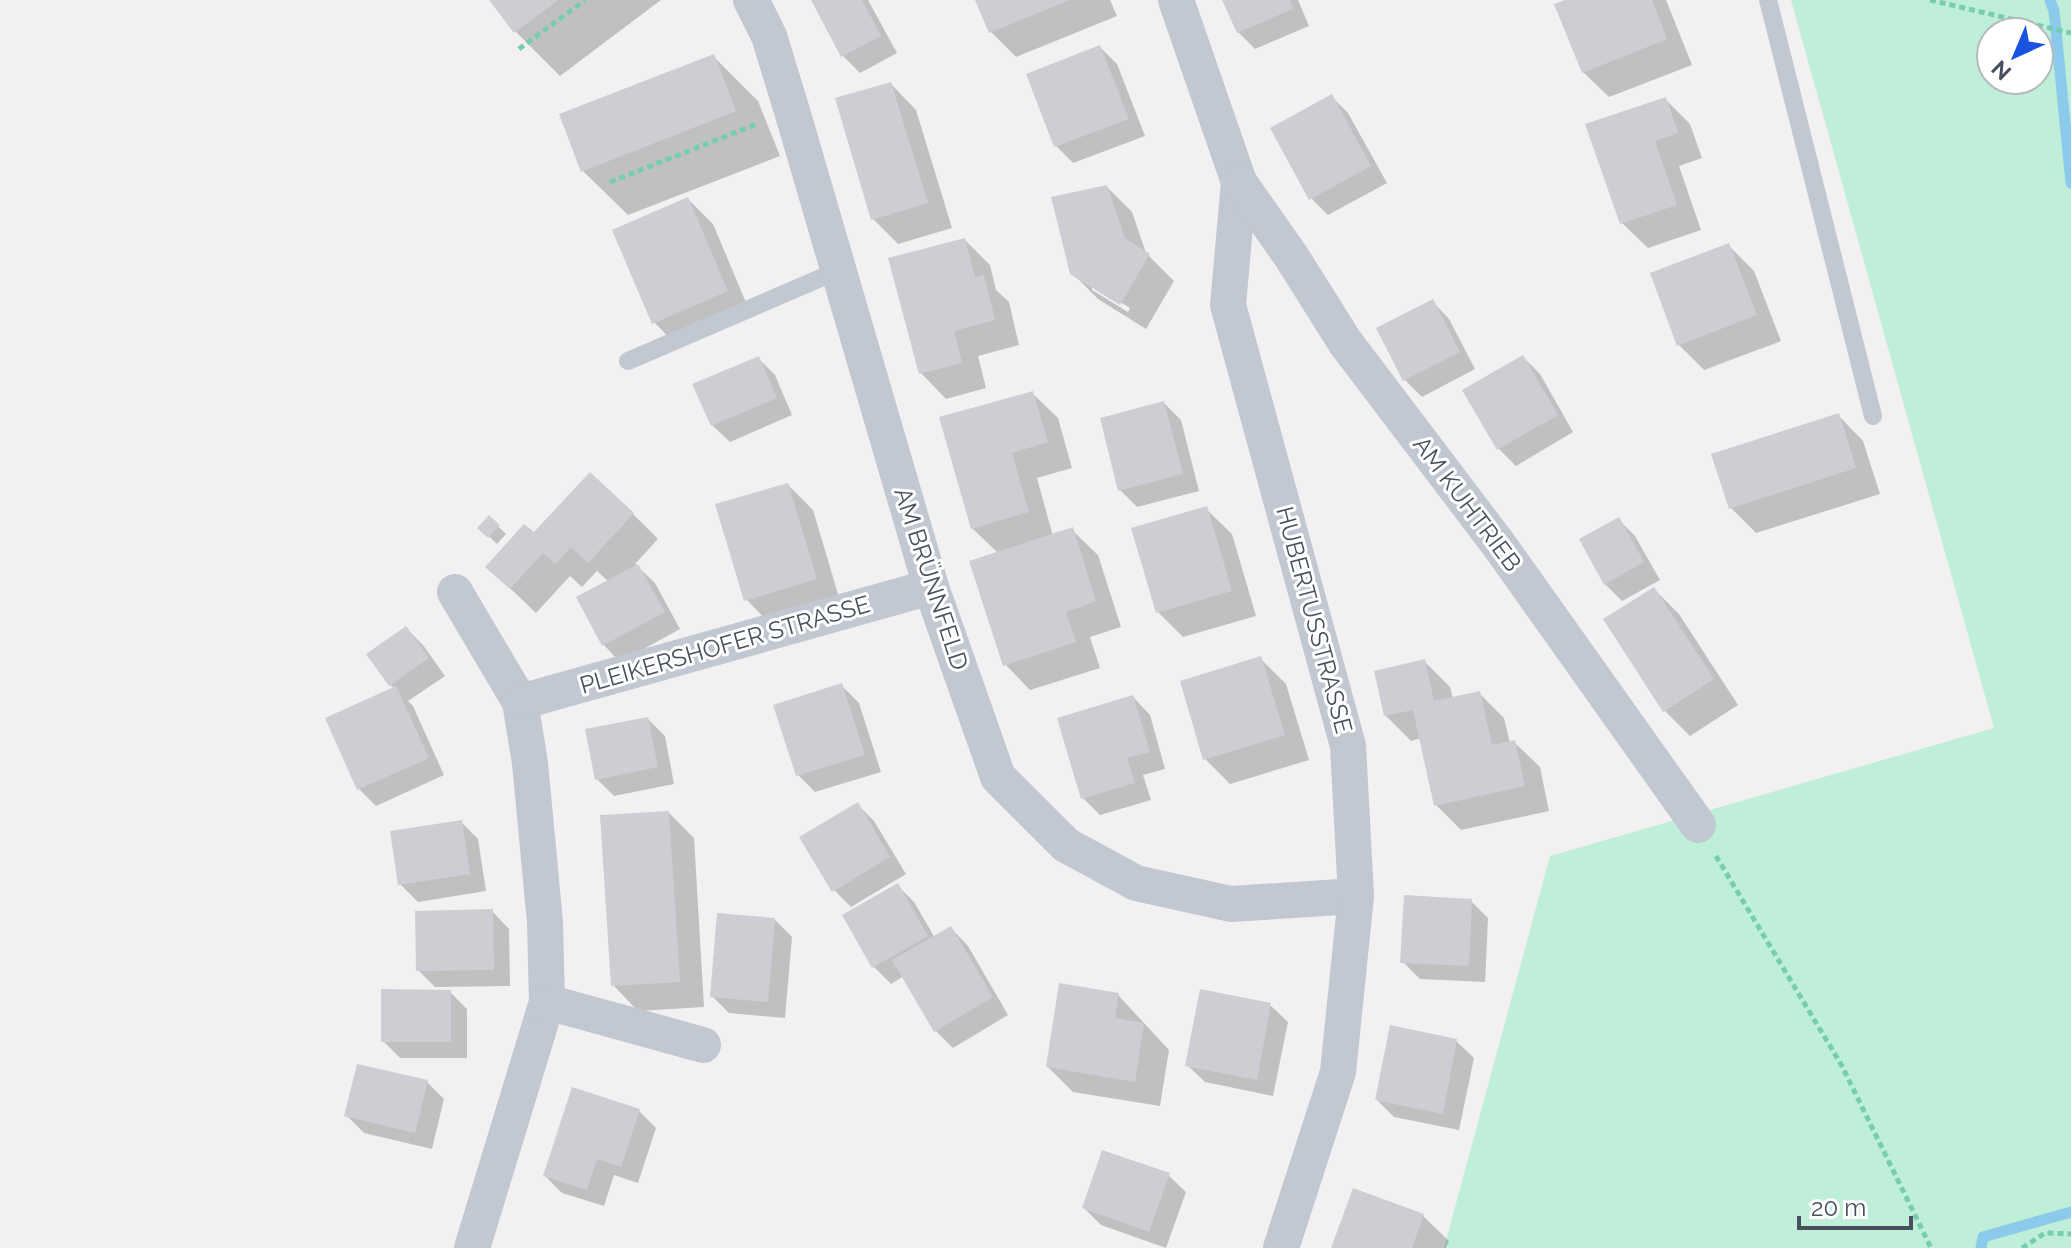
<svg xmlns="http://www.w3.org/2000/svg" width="2071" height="1248" viewBox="0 0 2071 1248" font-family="Raleway,sans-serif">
<rect width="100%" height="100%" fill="#f2f0f0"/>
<path fill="#bfefd9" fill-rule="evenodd" d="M 1791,0 L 2071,0 L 2071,1248 L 1444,1248 L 1550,856 L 1994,728 ZM 1991,32 L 2039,32 L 2039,80 L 1991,80 Z"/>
<g fill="#0003" fill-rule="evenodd">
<path d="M 492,0 L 661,0 L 560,76 L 516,32 Z"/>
<path d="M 813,0 L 868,0 L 897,53 L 860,73 L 843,56 Z"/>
<path d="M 977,0 L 1110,0 L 1117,16 L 1016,57 L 991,32 Z"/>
<path d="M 1225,0 L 1298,0 L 1309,26 L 1255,49 L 1238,32 Z"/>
<path d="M 1570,0 L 1666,0 L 1692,65 L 1609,97 L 1583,72 Z"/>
<path d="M 1100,47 L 1117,64 L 1145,136 L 1073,163 L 1056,146 Z"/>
<path d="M 714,57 L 758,101 L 780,156 L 628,215 L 583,171 Z"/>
<path d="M 891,84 L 916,110 L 952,228 L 898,244 L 873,219 Z"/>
<path d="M 1331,96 L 1348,113 L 1387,183 L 1328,215 L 1311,198 Z"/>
<path d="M 1665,99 L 1690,124 L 1702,158 L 1679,166 L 1701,230 L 1648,248 L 1622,223 Z"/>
<path d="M 1107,187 L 1132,212 L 1146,253 L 1174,281 L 1146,329 L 1098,299 L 1072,273 ZM 1092,285 L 1130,308 L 1128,312 L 1092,290 Z"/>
<path d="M 688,199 L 713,224 L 752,317 L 679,348 L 654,322 Z"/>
<path d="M 965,240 L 990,265 L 996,290 L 1009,302 L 1019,345 L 978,356 L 986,388 L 946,399 L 921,373 Z"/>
<path d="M 1729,246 L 1754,271 L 1781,341 L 1704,370 L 1679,345 Z"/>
<path d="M 1432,301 L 1449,319 L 1475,369 L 1422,397 L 1405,380 Z"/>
<path d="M 1523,357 L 1540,374 L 1573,432 L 1516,466 L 1499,449 Z"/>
<path d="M 758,358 L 775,375 L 792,415 L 730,442 L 712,425 Z"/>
<path d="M 1032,393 L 1058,418 L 1072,468 L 1037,478 L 1053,536 L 1072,530 L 1098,555 L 1121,627 L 1090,637 L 1100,668 L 1030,690 L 1005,664 L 998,553 L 972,528 Z"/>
<path d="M 1164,403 L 1181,420 L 1199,491 L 1137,507 L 1120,490 Z"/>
<path d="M 1838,415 L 1863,441 L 1880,494 L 1756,533 L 1731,508 Z"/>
<path d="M 788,485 L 813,510 L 841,604 L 771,625 L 746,599 Z"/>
<path d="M 1206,509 L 1232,534 L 1256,616 L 1183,637 L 1158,612 Z"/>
<path d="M 633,514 L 658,539 L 635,564 L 655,583 L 680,629 L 620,662 L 603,644 L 609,582 L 597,571 L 582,587 L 570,576 L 536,613 L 488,567 L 534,535 Z"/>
<path d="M 489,518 L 506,534 L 497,544 L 480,528 Z"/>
<path d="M 1618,519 L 1635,536 L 1660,580 L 1622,601 L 1605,584 Z"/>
<path d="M 1654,589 L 1679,614 L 1738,705 L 1690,736 L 1664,710 Z"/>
<path d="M 406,628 L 423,645 L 445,676 L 408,701 L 413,706 L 444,775 L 376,806 L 359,789 L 395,689 L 390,685 Z"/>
<path d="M 1261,659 L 1286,684 L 1309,760 L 1230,784 L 1204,758 Z"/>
<path d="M 1425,662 L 1450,687 L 1453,699 L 1479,693 L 1504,718 L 1510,743 L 1514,742 L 1540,767 L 1549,811 L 1461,830 L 1436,805 L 1421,738 L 1411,741 L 1385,715 Z"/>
<path d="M 841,685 L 859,703 L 881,772 L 815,792 L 798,775 Z"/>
<path d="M 1133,697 L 1150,715 L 1165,769 L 1143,775 L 1151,800 L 1100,815 L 1083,798 Z"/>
<path d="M 648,719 L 665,736 L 674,784 L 614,796 L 597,779 Z"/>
<path d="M 857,804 L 874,821 L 906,874 L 851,907 L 834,890 Z"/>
<path d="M 669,813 L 694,838 L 704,1007 L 638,1011 L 613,985 Z"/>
<path d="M 461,822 L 478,839 L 486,891 L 418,902 L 400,884 Z"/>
<path d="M 897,885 L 914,902 L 935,938 L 951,928 L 968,946 L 1008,1015 L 953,1048 L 936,1031 L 904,976 L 891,984 L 874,967 Z"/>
<path d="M 1471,901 L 1488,918 L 1485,982 L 1420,979 L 1403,962 Z"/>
<path d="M 492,911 L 509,929 L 510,986 L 435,987 L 418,970 Z"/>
<path d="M 774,919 L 792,937 L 785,1018 L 729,1013 L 712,996 Z"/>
<path d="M 450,992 L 467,1009 L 467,1058 L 400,1058 L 383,1041 Z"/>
<path d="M 1118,995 L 1169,1050 L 1160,1106 L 1073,1092 L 1048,1067 Z"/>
<path d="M 1270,1005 L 1288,1022 L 1273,1096 L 1205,1082 L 1187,1065 Z"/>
<path d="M 1456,1041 L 1474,1058 L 1459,1130 L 1394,1117 L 1377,1100 Z"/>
<path d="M 427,1082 L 444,1099 L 432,1149 L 364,1133 L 347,1116 Z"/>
<path d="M 639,1111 L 656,1128 L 638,1183 L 614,1175 L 604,1206 L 562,1193 L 545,1176 Z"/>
<path d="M 1168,1175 L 1186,1192 L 1166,1248 L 1101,1225 L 1084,1208 Z"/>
<path d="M 1423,1216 L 1449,1241 L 1446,1248 L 1333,1248 Z"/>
</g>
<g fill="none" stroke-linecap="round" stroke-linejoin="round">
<g stroke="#8ccaec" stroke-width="11">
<path d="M 2050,0 L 2054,11 L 2071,183"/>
<path d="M 1981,1248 L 1983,1237 L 2071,1212"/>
</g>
</g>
<g fill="#cdced4">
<path d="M 489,0 L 558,0 L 514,33 Z"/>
<path d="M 811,0 L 862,0 L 881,36 L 841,57 Z"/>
<path d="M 975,0 L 1070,0 L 989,33 Z"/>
<path d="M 1222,0 L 1290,0 L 1293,9 L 1237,33 Z"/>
<path d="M 1565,0 L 1652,0 L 1667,39 L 1582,73 L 1554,4 Z"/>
<path d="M 1100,45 L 1129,119 L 1054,147 L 1026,74 Z"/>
<path d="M 714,54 L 736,111 L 581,172 L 559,114 Z"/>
<path d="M 891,82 L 928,203 L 871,220 L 835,98 Z"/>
<path d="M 1332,94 L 1371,166 L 1309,200 L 1270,128 Z"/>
<path d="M 1666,97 L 1678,133 L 1655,141 L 1677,205 L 1620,224 L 1585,124 Z"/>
<path d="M 1107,185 L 1125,238 L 1150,254 L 1120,305 L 1070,274 L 1051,197 Z"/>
<path d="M 688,197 L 728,291 L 652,324 L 612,230 Z"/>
<path d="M 965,238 L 975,277 L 984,275 L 995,320 L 954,331 L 962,363 L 919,374 L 888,258 Z"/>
<path d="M 1729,243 L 1757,315 L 1677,346 L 1650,273 Z"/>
<path d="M 1433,299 L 1460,352 L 1403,381 L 1376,328 Z"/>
<path d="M 1523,355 L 1558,415 L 1497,450 L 1462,390 Z"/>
<path d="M 759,356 L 777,398 L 711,426 L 692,384 Z"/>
<path d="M 1033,391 L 1048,442 L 1012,453 L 1029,512 L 971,529 L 939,417 Z"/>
<path d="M 1164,401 L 1183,474 L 1118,491 L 1100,418 Z"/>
<path d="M 1839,413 L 1856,468 L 1729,509 L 1711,454 Z"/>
<path d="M 590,472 L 634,513 L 588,563 L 571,547 L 555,564 L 543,553 L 510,589 L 485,567 L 524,524 L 534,532 Z"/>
<path d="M 788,483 L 817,579 L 744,601 L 715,504 Z"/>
<path d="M 1207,506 L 1232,591 L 1156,613 L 1131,528 Z"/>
<path d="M 489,515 L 500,525 L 488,538 L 477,528 Z"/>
<path d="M 1619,517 L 1644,562 L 1604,585 L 1579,539 Z"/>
<path d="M 1073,527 L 1096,601 L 1066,612 L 1076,642 L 1003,666 L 969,561 Z"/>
<path d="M 638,564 L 665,612 L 602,646 L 576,597 Z"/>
<path d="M 1654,587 L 1714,679 L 1663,712 L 1603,619 Z"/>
<path d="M 406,626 L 429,658 L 389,686 L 366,654 Z"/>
<path d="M 1261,656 L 1285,735 L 1203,760 L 1180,681 Z"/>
<path d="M 1425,659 L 1434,701 L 1480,691 L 1492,745 L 1515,740 L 1525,786 L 1434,806 L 1413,710 L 1384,716 L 1374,671 Z"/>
<path d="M 842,683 L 865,755 L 796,776 L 773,705 Z"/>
<path d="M 396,686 L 429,758 L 357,790 L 325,718 Z"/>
<path d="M 1133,695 L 1150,752 L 1127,758 L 1135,783 L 1081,799 L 1057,718 Z"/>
<path d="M 648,717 L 658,767 L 595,780 L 585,729 Z"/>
<path d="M 858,802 L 890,857 L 832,892 L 799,837 Z"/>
<path d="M 669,811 L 680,982 L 611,986 L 600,815 Z"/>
<path d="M 462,820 L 470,874 L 398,885 L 390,831 Z"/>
<path d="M 898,883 L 928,936 L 872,968 L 842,915 Z"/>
<path d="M 1404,895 L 1472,899 L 1469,966 L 1400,963 Z"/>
<path d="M 493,909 L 494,970 L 416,971 L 415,911 Z"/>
<path d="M 717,913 L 775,918 L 768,1002 L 710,997 Z"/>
<path d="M 951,926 L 993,997 L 934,1032 L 892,960 Z"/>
<path d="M 1059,983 L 1119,993 L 1115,1018 L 1144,1023 L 1135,1082 L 1046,1067 Z"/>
<path d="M 381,989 L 451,990 L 451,1042 L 381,1042 Z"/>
<path d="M 1200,989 L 1271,1003 L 1257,1080 L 1185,1066 Z"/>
<path d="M 1390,1025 L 1457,1039 L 1443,1114 L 1375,1100 Z"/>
<path d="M 357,1064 L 428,1080 L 415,1133 L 344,1116 Z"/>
<path d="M 572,1087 L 640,1109 L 621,1167 L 597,1159 L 587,1190 L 543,1176 Z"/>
<path d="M 1102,1150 L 1170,1173 L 1149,1232 L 1082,1208 Z"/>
<path d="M 1353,1188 L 1424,1214 L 1412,1248 L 1331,1248 Z"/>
</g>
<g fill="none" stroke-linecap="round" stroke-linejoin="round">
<g stroke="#77cdb0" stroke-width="5" stroke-dasharray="6 4" stroke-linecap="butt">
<path d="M 1930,0 L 2071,33"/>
<path d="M 519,49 L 585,0"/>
<path d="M 610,182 L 757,124"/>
<path d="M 1716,856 L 1842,1066 L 1931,1248"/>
<path d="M 2022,1248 L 2045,1233 L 2071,1234"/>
</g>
<g stroke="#c1c8d2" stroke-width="18">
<path d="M 1768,0 L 1873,416"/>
<path d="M 628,361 L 837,271"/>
</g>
<g stroke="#c1c8d2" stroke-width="36">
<path d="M 751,0 L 769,36 L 792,111 L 931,587 L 998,777 L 1066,845 L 1136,883 L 1231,904 L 1356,896"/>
<path d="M 1176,0 L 1239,182 L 1228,305 L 1348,746 L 1356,896 L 1338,1072 L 1281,1248"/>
<path d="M 1239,182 L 1291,256 L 1345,342 L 1499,545 L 1698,825"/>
<path d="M 455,592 L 520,702 L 530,763 L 545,922 L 547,1002 L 472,1248"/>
<path d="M 520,702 L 931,587"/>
<path d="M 547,1002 L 703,1045"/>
</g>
</g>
<g text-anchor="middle" stroke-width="6" stroke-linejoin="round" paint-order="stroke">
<g font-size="24" fill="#48505d" stroke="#fff">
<text transform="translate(1467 504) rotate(53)" y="8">AM KUHTRIEB</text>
<text transform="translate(931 579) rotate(72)" y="8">AM BRÜNNFELD</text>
<text transform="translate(1314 620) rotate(75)" y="8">HUBERTUSSTRASSE</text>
<text transform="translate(725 645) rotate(-16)" y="8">PLEIKERSHOFER STRASSE</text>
</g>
</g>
<g transform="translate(2015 56) rotate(224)"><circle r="38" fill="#ffffff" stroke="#b6b9be" stroke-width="2"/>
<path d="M0-6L14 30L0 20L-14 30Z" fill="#1a53e2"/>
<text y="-12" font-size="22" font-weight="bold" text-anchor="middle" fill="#48505d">N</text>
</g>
<path d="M1799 1216v12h112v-12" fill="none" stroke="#48505d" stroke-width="4"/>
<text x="1811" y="1216" font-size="24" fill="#48505d" stroke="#ffffff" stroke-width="6" paint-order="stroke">20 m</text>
</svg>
